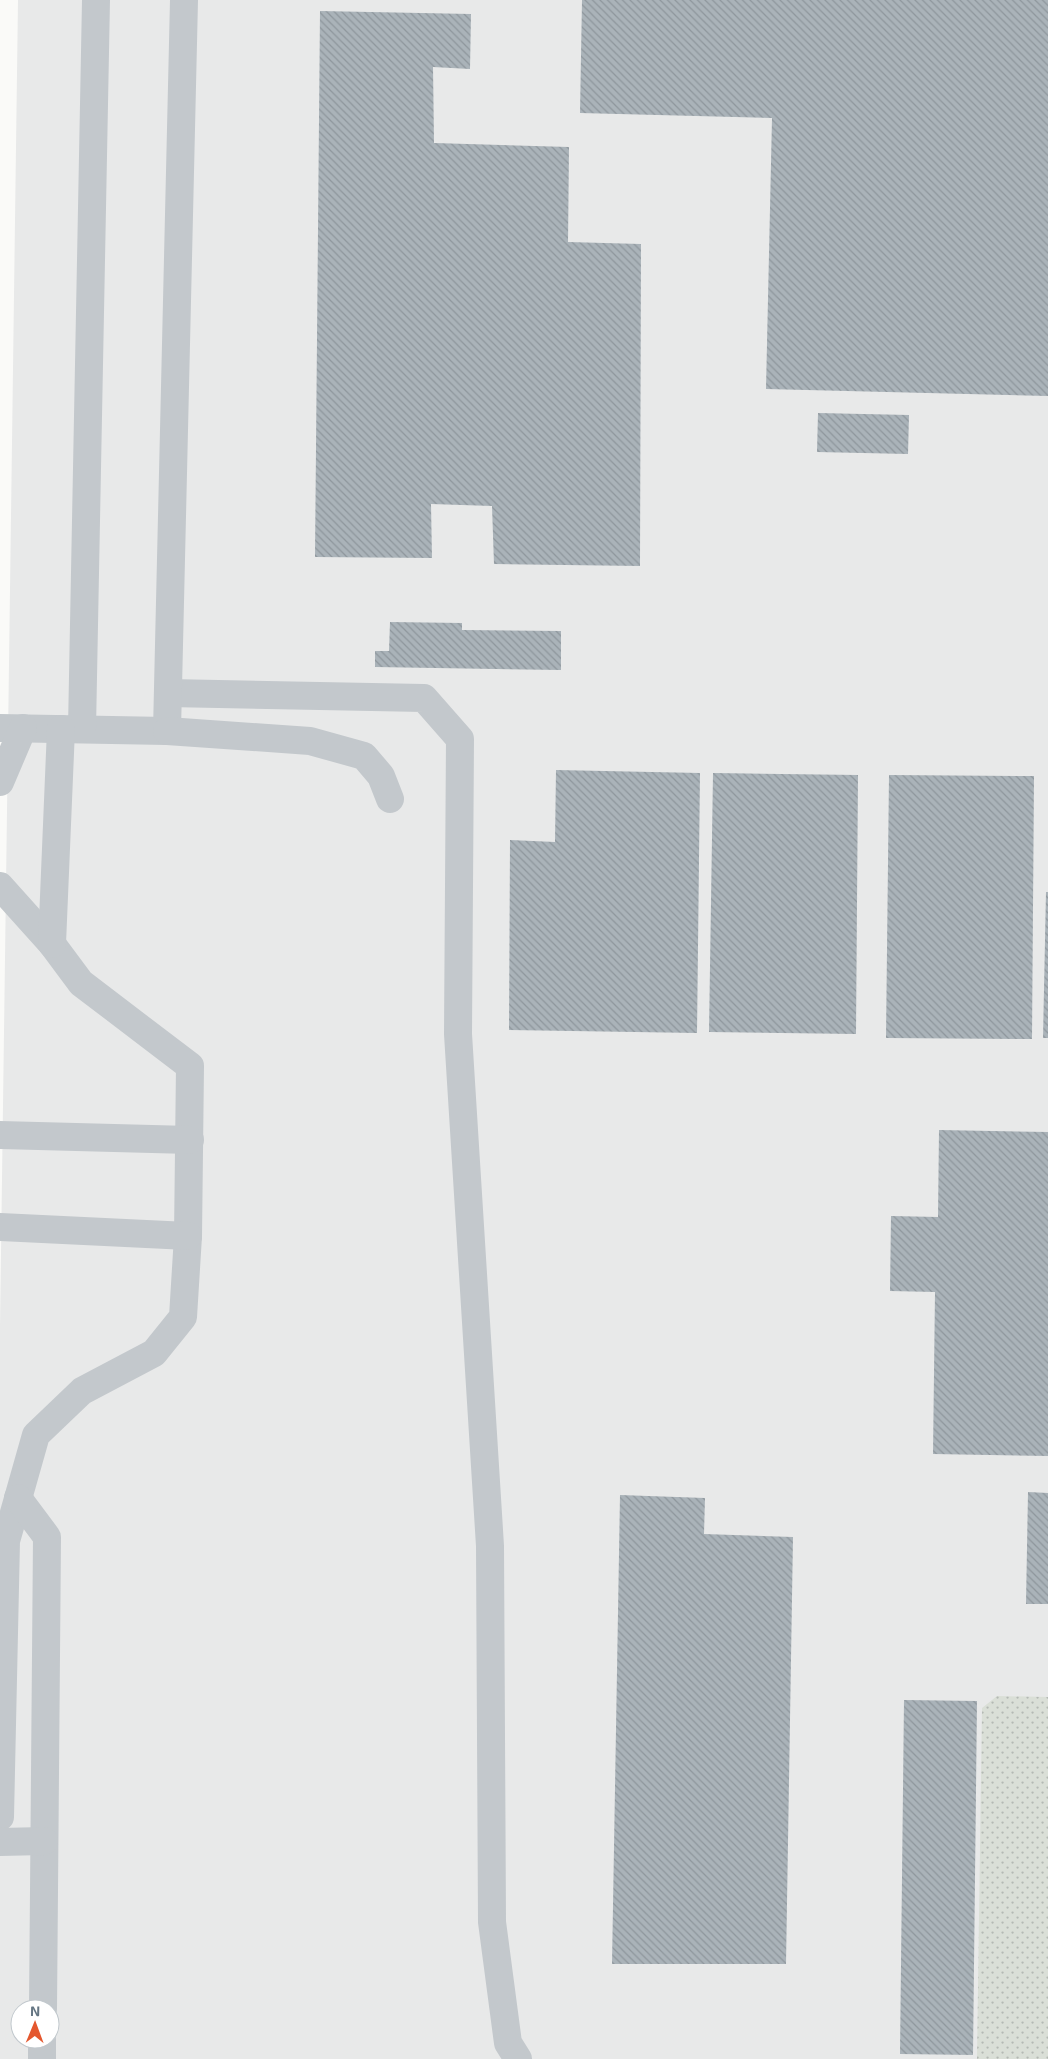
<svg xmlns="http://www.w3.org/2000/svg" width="1048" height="2059" viewBox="0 0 1048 2059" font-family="'Exo 2',sans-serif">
<defs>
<pattern id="grass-dots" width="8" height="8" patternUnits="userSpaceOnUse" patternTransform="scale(1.25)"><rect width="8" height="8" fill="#dadfd7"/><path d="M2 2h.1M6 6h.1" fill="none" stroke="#b4b9b4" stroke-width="1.8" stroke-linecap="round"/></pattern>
<pattern id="building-back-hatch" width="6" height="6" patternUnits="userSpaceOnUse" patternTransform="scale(1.25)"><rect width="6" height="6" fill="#aab3b9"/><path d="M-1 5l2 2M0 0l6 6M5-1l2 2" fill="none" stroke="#8e969c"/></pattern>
</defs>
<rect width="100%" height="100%" fill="#fafaf8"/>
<path fill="#e8e9e9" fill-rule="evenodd" d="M 18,0 L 1048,0 L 1048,2059 L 0,2059 L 0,1327 ZM 20,2009 L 50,2009 L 50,2039 L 20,2039 Z"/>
<path fill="url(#grass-dots)" d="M 997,1696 L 1048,1697 L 1048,2059 L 977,2059 L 982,1708 Z"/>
<g fill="url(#building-back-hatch)">
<path d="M 582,0 L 1048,0 L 1048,396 L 766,389 L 772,118 L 580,113 Z"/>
<path d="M 320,11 L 471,14 L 470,69 L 433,67 L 434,143 L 569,147 L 568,242 L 641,244 L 640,566 L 494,564 L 492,506 L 431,504 L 432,558 L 315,557 Z"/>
<path d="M 818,413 L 909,415 L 908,454 L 817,452 Z"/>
<path d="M 390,622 L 462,623 L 462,630 L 561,631 L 561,670 L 375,667 L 375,651 L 389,651 Z"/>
<path d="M 556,770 L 700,773 L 697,1033 L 509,1030 L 510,840 L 555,842 Z"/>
<path d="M 713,773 L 858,775 L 856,1034 L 709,1032 Z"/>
<path d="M 889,775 L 1034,776 L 1032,1039 L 886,1038 Z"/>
<path d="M 1046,892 L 1048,892 L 1048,1038 L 1043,1038 Z"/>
<path d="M 939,1130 L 1048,1132 L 1048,1456 L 933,1454 L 935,1292 L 890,1291 L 891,1216 L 938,1217 Z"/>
<path d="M 1028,1492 L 1048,1493 L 1048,1604 L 1026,1604 Z"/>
<path d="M 620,1495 L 705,1498 L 704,1534 L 793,1537 L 786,1964 L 612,1964 Z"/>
<path d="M 904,1700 L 977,1701 L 973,2055 L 900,2054 Z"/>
</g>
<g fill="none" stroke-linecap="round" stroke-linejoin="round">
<g stroke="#c3c8cc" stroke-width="28">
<path d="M 168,693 L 424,698 L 460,739 L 458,1034 L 490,1546 L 492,1922 L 508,2043 L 518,2059"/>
<path d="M 0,728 L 167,731 L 184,0"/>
<path d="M 82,729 L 96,0"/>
<path d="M 167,731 L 310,741 L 364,756 L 381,776 L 390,799"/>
<path d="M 0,782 L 23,728"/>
<path d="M 0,886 L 52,944 L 81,983 L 190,1066 L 188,1236 L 183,1317 L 154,1353 L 82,1391 L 36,1435 L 6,1541 L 0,1817"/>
<path d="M 52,944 L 61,729"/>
<path d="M 0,1135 L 190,1140"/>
<path d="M 0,1227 L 188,1236"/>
<path d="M 18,1498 L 47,1537 L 43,2009"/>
<path d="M 0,1842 L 44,1841"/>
<path d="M 42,2059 L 42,2039"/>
</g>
</g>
<g transform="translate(35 2024) rotate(1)"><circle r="24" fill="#ffffff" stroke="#c1c8cd"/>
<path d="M0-4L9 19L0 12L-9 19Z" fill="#e4572e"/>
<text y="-8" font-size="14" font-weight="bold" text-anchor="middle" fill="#657683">N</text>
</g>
</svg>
